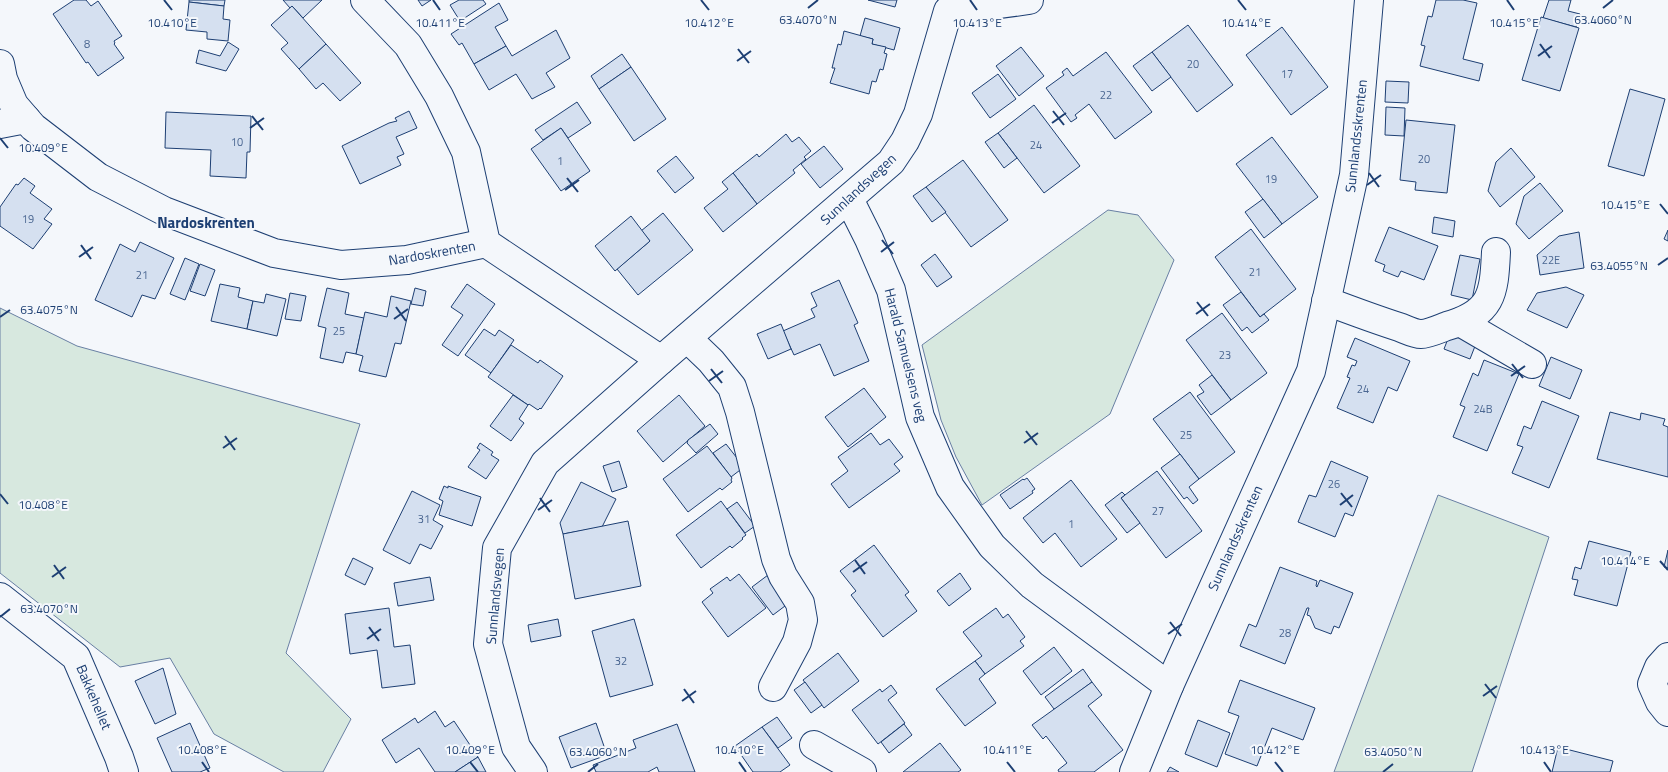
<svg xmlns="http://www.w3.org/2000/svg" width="1668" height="772" viewBox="0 0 1668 772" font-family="'Titillium Web',sans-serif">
<rect width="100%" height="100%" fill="#f4f7fb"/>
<g fill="#d7e8df" stroke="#687fa3">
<path d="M 1108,210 L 1138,215 L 1174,260 L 1110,414 L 982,505 L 956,457 L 941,420 L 922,345 Z"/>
<path d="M 0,308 L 77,346 L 360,424 L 286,653 L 351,719 L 323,772 L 284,772 L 214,734 L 170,658 L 120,667 L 0,573 Z"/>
<path d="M 1438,495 L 1549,537 L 1472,772 L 1334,772 Z"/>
</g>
<g fill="#d5e0f0" stroke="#1d3f73">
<path d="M 74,0 L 86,0 L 91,6 L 98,1 L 122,36 L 114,41 L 115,43 L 114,44 L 124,58 L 98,76 L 88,62 L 86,63 L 53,14 Z"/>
<path d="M 189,0 L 225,0 L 224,6 L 189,2 Z"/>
<path d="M 283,0 L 322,0 L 303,18 L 292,6 L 290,8 Z"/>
<path d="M 418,0 L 431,0 L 422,6 Z"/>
<path d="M 459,0 L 483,0 L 486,4 L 460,21 L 450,5 Z"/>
<path d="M 868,0 L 897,0 L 895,7 Z"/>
<path d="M 1436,0 L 1463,0 L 1477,3 L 1463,59 L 1483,64 L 1479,81 L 1420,66 L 1425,46 L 1421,45 L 1428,16 L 1432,17 Z"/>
<path d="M 1549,0 L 1571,0 L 1568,11 L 1580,14 L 1576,27 L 1543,18 Z"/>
<path d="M 189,2 L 224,6 L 223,19 L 230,20 L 228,41 L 207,39 L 207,32 L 186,30 Z"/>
<path d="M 499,3 L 508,20 L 495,27 L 506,46 L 474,64 L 462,43 L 459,45 L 451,34 Z"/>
<path d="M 292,6 L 326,44 L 299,69 L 281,49 L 288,43 L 271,25 Z"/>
<path d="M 1541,17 L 1579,28 L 1560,91 L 1522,80 Z"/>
<path d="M 865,18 L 900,28 L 894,50 L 872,44 L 873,39 L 860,36 Z"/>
<path d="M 1188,25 L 1233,85 L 1197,112 L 1152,52 Z"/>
<path d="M 1282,27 L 1328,87 L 1291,115 L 1246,55 Z"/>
<path d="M 556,30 L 570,58 L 546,73 L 555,87 L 532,99 L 516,74 L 489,90 L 474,64 L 506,46 L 512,56 Z"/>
<path d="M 844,31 L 873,39 L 872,44 L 886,47 L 884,53 L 887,54 L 883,70 L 880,69 L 876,82 L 872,81 L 869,94 L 830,83 L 835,68 L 832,68 L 838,44 L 841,45 Z"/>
<path d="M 228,42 L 239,49 L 226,71 L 196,63 L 199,50 L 220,56 Z"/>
<path d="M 326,44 L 361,83 L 340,101 L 323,83 L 316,89 L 299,69 Z"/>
<path d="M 1021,47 L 1044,76 L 1019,96 L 996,66 Z"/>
<path d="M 1106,52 L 1152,112 L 1115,139 L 1089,104 L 1075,115 L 1077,118 L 1071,122 L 1046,88 L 1064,75 L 1062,72 L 1067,68 L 1073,76 Z"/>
<path d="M 1152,52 L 1171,77 L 1152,91 L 1133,66 Z"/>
<path d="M 622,54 L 631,67 L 599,89 L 591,76 Z"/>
<path d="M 631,67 L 666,119 L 634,141 L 599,89 Z"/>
<path d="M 998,74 L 1016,99 L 990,118 L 972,93 Z"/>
<path d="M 1386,81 L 1409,82 L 1408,103 L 1385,102 Z"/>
<path d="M 1630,89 L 1665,99 L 1644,176 L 1608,166 Z"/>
<path d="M 577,102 L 591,123 L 568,138 L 561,128 L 543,140 L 535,130 Z"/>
<path d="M 1034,105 L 1080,166 L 1044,193 L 998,133 Z"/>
<path d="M 1386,107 L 1405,108 L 1404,136 L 1385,135 Z"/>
<path d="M 409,111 L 417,128 L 396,137 L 404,154 L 397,157 L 401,165 L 360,184 L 342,146 L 389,123 L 397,121 L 395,118 Z"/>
<path d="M 166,112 L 251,116 L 250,152 L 247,152 L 246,178 L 210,176 L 211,150 L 165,148 Z"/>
<path d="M 1406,120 L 1455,125 L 1447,193 L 1415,190 L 1416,182 L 1400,180 Z"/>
<path d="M 561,128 L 590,171 L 561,191 L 531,149 Z"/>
<path d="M 998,133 L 1017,158 L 1004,168 L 985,142 Z"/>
<path d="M 786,134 L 792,142 L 799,137 L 811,151 L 804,157 L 806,159 L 793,170 L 795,173 L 757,204 L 733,173 L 757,154 L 759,157 Z"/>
<path d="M 1272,137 L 1318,197 L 1282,224 L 1236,164 Z"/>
<path d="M 824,146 L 843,169 L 820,188 L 801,164 Z"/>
<path d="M 1511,148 L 1535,177 L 1500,207 L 1488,191 L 1496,162 Z"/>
<path d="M 676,156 L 694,178 L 675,193 L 657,171 Z"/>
<path d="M 963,160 L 1008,220 L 971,247 L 926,187 Z"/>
<path d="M 733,173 L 757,204 L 723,232 L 704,208 L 728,189 L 722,182 Z"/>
<path d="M 24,178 L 35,186 L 30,193 L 52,209 L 44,219 L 52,224 L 33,249 L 0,226 L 0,207 L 16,184 L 18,185 Z"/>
<path d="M 1540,183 L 1563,211 L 1529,239 L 1516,224 L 1524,196 Z"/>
<path d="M 926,187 L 946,212 L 932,222 L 913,196 Z"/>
<path d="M 1263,199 L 1282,224 L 1264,238 L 1245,212 Z"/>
<path d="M 663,213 L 693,250 L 638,295 L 617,269 L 650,241 L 641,231 Z"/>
<path d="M 631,216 L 650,241 L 615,271 L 595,246 Z"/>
<path d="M 1434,217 L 1455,221 L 1453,237 L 1432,233 Z"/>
<path d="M 1389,227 L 1438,246 L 1424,280 L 1401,271 L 1398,277 L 1383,271 L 1385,265 L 1375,261 Z"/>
<path d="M 1251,229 L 1296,289 L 1260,317 L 1215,257 Z"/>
<path d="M 1668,230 L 1668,241 L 1664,239 Z"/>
<path d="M 1579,232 L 1584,268 L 1540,275 L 1537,255 L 1559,236 Z"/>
<path d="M 140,242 L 174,258 L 155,299 L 142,295 L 132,317 L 95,300 L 120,244 L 135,252 Z"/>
<path d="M 935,254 L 952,277 L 937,287 L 921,265 Z"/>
<path d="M 1460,255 L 1480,259 L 1472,300 L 1451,295 Z"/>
<path d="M 185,258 L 199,264 L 185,300 L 170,294 Z"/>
<path d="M 200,264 L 215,270 L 205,296 L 190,291 Z"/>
<path d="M 839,280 L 858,323 L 854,325 L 869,361 L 834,376 L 820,344 L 794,355 L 783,331 L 815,317 L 811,309 L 817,306 L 811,293 Z"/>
<path d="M 220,284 L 240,288 L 238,297 L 253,301 L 247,329 L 211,321 Z"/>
<path d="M 467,284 L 495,304 L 458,356 L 442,345 L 463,315 L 451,307 Z"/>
<path d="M 1566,287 L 1584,295 L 1567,328 L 1527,310 L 1537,293 Z"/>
<path d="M 327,288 L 349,293 L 345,314 L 364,318 L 356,354 L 346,352 L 343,363 L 320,358 L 326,328 L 318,326 Z"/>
<path d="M 415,288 L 426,291 L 423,306 L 411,304 Z"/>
<path d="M 1241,292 L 1260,317 L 1264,314 L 1269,320 L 1252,333 L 1247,327 L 1242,331 L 1223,305 Z"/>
<path d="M 290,293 L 306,296 L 301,321 L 285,319 Z"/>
<path d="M 266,294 L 286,299 L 277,336 L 247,329 L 253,301 L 264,303 Z"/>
<path d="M 391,296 L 411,301 L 401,344 L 395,343 L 386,377 L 359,371 L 363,356 L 356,354 L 365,312 L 387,317 Z"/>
<path d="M 1222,313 L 1267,373 L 1231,400 L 1186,340 Z"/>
<path d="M 781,324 L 791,349 L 768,359 L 757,334 Z"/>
<path d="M 484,329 L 495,336 L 499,330 L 514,340 L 491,373 L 465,355 Z"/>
<path d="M 1451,331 L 1477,341 L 1470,359 L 1444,349 Z"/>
<path d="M 1355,338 L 1410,361 L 1397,391 L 1388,387 L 1373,423 L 1337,408 L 1350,378 L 1347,377 L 1352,365 L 1355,366 L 1357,361 L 1347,357 Z"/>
<path d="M 511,345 L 538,363 L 540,360 L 563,376 L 541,409 L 540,408 L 538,410 L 529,404 L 528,405 L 488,377 Z"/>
<path d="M 1551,357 L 1582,370 L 1570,399 L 1539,386 Z"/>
<path d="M 1484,360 L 1519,374 L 1487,451 L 1453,437 L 1465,407 L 1460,405 L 1473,373 L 1478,376 Z"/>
<path d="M 1212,375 L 1231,400 L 1211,415 L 1197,396 L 1204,392 L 1199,385 Z"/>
<path d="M 864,388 L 886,417 L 848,447 L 825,417 Z"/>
<path d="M 1190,392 L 1235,452 L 1199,479 L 1153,419 Z"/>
<path d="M 513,395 L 528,405 L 519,419 L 524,423 L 511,441 L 490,426 Z"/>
<path d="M 679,395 L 705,426 L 663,462 L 637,431 Z"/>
<path d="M 1542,401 L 1579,416 L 1549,488 L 1512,473 L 1523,447 L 1517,445 L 1524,426 L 1531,429 Z"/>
<path d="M 1610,412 L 1640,420 L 1641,413 L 1665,419 L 1663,425 L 1668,427 L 1668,477 L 1597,459 Z"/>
<path d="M 710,424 L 718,434 L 696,453 L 687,443 L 688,440 Z"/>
<path d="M 871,433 L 880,445 L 889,439 L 903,457 L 894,464 L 900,471 L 849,508 L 831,484 L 848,471 L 838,457 Z"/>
<path d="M 480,443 L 493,452 L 491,455 L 499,460 L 486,479 L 468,467 L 480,450 L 477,448 Z"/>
<path d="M 726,444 L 744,467 L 731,477 L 713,453 Z"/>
<path d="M 707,446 L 732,478 L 731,480 L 732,482 L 722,490 L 720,488 L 688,512 L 663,479 Z"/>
<path d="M 1180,454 L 1199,479 L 1189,487 L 1198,500 L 1193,504 L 1187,497 L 1184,499 L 1161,468 Z"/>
<path d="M 619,461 L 627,487 L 612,492 L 603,466 Z"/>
<path d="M 1331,461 L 1368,477 L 1353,516 L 1345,513 L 1335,537 L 1298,522 L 1309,495 L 1316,497 Z"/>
<path d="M 1157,471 L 1202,531 L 1166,558 L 1121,498 Z"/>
<path d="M 1027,478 L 1035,489 L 1032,491 L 1033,493 L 1010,509 L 1000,495 L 1023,479 L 1024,480 Z"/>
<path d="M 1071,480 L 1117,539 L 1081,567 L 1055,533 L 1043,543 L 1023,518 Z"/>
<path d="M 581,482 L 616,499 L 602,527 L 563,534 L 560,523 Z"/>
<path d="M 444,486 L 448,488 L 448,486 L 481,497 L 472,526 L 439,515 L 443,501 L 439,499 Z"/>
<path d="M 412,491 L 440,505 L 433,520 L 443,526 L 431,549 L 420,544 L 410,564 L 383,550 Z"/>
<path d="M 1122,492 L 1125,495 L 1121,498 L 1140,523 L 1127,533 L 1105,505 Z"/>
<path d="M 721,501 L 746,535 L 742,538 L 743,539 L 732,548 L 730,546 L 701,568 L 676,535 Z"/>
<path d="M 737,502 L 755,526 L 745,533 L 727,509 Z"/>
<path d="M 628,521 L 641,586 L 575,599 L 563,534 Z"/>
<path d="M 1589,541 L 1631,552 L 1617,606 L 1574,595 L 1578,580 L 1572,579 L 1575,567 L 1581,569 Z"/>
<path d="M 874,545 L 909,592 L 905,595 L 917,611 L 883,637 L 851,595 L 856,591 L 840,571 Z"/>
<path d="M 1668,550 L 1668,568 L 1664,567 Z"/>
<path d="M 353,558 L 373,568 L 365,585 L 345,575 Z"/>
<path d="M 1280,567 L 1317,581 L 1316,586 L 1317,587 L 1320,580 L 1353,593 L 1339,628 L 1334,626 L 1331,634 L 1315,628 L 1310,616 L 1307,615 L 1309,608 L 1307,608 L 1285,664 L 1240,646 L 1249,624 L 1256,627 Z"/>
<path d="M 960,573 L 971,589 L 949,606 L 937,591 Z"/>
<path d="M 739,574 L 766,608 L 728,637 L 702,602 L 713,593 L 710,589 L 727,577 L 730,581 Z"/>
<path d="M 768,575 L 789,603 L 773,615 L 752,587 Z"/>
<path d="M 430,577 L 434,600 L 398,606 L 394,583 Z"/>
<path d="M 389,608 L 394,647 L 410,645 L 415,684 L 382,688 L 377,650 L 350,654 L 345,614 Z"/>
<path d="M 996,608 L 1003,618 L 1008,614 L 1025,637 L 1020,641 L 1024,646 L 985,674 L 975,661 L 982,656 L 963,632 Z"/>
<path d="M 558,619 L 561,636 L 531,642 L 528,625 Z"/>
<path d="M 634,619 L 653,685 L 610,697 L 592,631 Z"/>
<path d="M 1054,647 L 1072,671 L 1041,695 L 1023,671 Z"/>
<path d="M 838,653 L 859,681 L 824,708 L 803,680 Z"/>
<path d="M 975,661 L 985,674 L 979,679 L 996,703 L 965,726 L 936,689 Z"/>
<path d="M 163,668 L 176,714 L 155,724 L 135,681 Z"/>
<path d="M 1083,669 L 1092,682 L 1057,708 L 1054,709 L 1045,697 Z"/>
<path d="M 1240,680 L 1315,708 L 1303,740 L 1272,728 L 1257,766 L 1225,754 L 1239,716 L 1228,712 Z"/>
<path d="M 805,682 L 822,705 L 811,713 L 794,690 Z"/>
<path d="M 1092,682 L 1102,695 L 1088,706 L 1123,750 L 1094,772 L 1059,772 L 1058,770 L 1067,763 L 1046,736 L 1043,739 L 1032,725 Z"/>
<path d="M 891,685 L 897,693 L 888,700 L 905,723 L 878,744 L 852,710 L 880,689 L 882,692 Z"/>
<path d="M 435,711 L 445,727 L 454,721 L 478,757 L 455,772 L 435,772 L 419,748 L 396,763 L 382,740 L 415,718 L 418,723 Z"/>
<path d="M 777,717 L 792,738 L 778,748 L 762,727 Z"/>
<path d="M 1198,720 L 1230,733 L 1217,767 L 1185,754 Z"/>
<path d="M 190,723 L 210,768 L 200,772 L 172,772 L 157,738 Z"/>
<path d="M 596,723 L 607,755 L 571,768 L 559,737 Z"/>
<path d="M 677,724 L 695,772 L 659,772 L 657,767 L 648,772 L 596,772 L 593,765 L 636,748 L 633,740 Z"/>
<path d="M 904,724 L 912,735 L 889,753 L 881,742 Z"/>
<path d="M 762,727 L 790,765 L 780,772 L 753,772 L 735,746 Z"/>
<path d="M 940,743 L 961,770 L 958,772 L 903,772 Z"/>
<path d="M 1558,747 L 1613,761 L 1610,772 L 1552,772 Z"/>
<path d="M 478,757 L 486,772 L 455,772 Z"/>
<path d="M 1170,767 L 1179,772 L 1167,772 Z"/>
</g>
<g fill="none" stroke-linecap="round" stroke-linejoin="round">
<g stroke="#1d3f73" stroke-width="30">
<g id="minor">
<path d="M 365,0 L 408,45 L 439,96 L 466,152 L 486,243 L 661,360"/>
<path d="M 0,64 L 3,79 L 14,105 L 33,127 L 98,177 L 164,211 L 274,253 L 341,265 L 407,260 L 486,243"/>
<path d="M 0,124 L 26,119"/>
<path d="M 849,199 L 869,239 L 891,290 L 920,417 L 950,487 L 992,546 L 1032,585 L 1169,686"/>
<path d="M 1326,301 C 1350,310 1374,319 1399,327 C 1405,329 1414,334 1421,334 C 1428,334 1439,329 1447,326 C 1492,313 1494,295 1496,252"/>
<path d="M 1460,322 L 1532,364"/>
<path d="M 687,338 L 711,361 L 732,387 L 740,412 L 776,559 L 783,576 L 800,603 L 803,620 L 797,642 L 773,687"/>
<path d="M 0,597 L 76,657 L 119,757 L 124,772"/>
<path d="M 1668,657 L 1659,667 L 1652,684 L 1660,702 L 1668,712"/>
<path d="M 814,745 L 862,772"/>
<path d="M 533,772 L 516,747 L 488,644 L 497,548 L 545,463 L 661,360 L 891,162 L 905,141 L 918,114 L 948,11 L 1029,0"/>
<path d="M 1134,772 L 1169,686 L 1311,371 L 1354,175 L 1369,0"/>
</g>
</g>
<use href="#minor" stroke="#f4f7fb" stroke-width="28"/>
</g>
<path fill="none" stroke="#1d3f73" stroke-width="2" d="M 164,0 L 172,10M 433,0 L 440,10M 701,0 L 709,10M 970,0 L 977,10M 1238,0 L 1246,10M 1507,0 L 1514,10M 808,8 L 818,0M 1603,8 L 1613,0M 1540,44 L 1550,58M 738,49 L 749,63M 1538,56 L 1552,46M 737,61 L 751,51M 1053,111 L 1064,125M 252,116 L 263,130M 1052,123 L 1066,113M 250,128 L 264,118M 0,138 L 8,148M 1369,173 L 1379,187M 567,178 L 578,192M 1367,185 L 1381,175M 565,190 L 579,180M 1660,204 L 1668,214M 882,240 L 893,254M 81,245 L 91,259M 881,252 L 894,242M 79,257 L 93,247M 1658,265 L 1668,258M 1197,302 L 1208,316M 396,307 L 406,321M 1196,314 L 1210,304M 0,317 L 10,310M 394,319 L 408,309M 1512,364 L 1523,378M 711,369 L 722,383M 1511,376 L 1525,366M 709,381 L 723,371M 1026,431 L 1037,445M 225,436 L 235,450M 1024,443 L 1038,433M 223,448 L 237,438M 1341,493 L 1352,507M 0,494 L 8,504M 540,498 L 550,512M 1340,505 L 1353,495M 538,510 L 552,500M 855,560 L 865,574M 1660,561 L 1668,570M 54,565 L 64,579M 853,572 L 867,562M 52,577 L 66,567M 0,617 L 10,609M 1170,622 L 1181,636M 369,627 L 379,641M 1168,634 L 1182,624M 367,639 L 381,629M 1485,684 L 1496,698M 684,689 L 694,703M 1483,696 L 1497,686M 682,701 L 696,691M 202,762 L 209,772M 470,762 L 478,772M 739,762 L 746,772M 1007,762 L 1015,772M 1275,762 L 1283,772M 1544,762 L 1551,772M 588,772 L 598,764M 1383,772 L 1393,764"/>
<g text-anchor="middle" stroke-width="4" stroke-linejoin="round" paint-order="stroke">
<g font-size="11" fill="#4b6792">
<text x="87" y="48">8</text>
<text x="1193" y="68">20</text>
<text x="1287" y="78">17</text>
<text x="1106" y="99">22</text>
<text x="237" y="146">10</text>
<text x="1036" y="149">24</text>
<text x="1424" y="163">20</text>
<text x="560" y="165">1</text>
<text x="1271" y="183">19</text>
<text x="28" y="223">19</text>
<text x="1551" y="264">22E</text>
<text x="1255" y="276">21</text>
<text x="142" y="279">21</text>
<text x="339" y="335">25</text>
<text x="1225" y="359">23</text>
<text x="1363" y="393">24</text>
<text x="1483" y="413">24B</text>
<text x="1186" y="439">25</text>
<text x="1334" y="488">26</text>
<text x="1158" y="515">27</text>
<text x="424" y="523">31</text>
<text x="1071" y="528">1</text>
<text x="1285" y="637">28</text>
<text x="621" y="665">32</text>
</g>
<g font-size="14" fill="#1d3f73" stroke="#f4f7fb">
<text transform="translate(1356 136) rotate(-84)" y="5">Sunnlandsskrenten</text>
<text transform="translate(858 189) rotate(-43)" y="5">Sunnlandsvegen</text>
<text transform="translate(432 253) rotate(-10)" y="5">Nardoskrenten</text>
<text transform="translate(906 355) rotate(76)" y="5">Harald Samuelsens veg</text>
<text transform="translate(1235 538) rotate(-66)" y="5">Sunnlandsskrenten</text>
<text transform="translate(495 596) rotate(-85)" y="5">Sunnlandsvegen</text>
<text transform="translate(94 697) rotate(67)" y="5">Bakkehellet</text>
</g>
<g font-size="15" font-weight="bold" fill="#1d3f73" stroke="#f4f7fb">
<text x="206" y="228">Nardoskrenten</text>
</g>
</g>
<g font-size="12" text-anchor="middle" fill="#1d3f73" stroke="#f4f7fb" stroke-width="4" stroke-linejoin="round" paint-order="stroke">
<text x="808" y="24">63.4070°N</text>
<text x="1603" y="24">63.4060°N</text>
<text x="172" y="27">10.410°E</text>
<text x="440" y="27">10.411°E</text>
<text x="709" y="27">10.412°E</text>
<text x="977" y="27">10.413°E</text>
<text x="1246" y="27">10.414°E</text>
<text x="1514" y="27">10.415°E</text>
<text x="43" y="152">10.409°E</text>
<text x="1625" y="209">10.415°E</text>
<text x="1619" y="270">63.4055°N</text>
<text x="49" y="314">63.4075°N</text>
<text x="43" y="509">10.408°E</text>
<text x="1625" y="565">10.414°E</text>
<text x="49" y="613">63.4070°N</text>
<text x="202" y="754">10.408°E</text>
<text x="470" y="754">10.409°E</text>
<text x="739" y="754">10.410°E</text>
<text x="1007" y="754">10.411°E</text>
<text x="1275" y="754">10.412°E</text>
<text x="1544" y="754">10.413°E</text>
<text x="598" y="756">63.4060°N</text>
<text x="1393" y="756">63.4050°N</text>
</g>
</svg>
